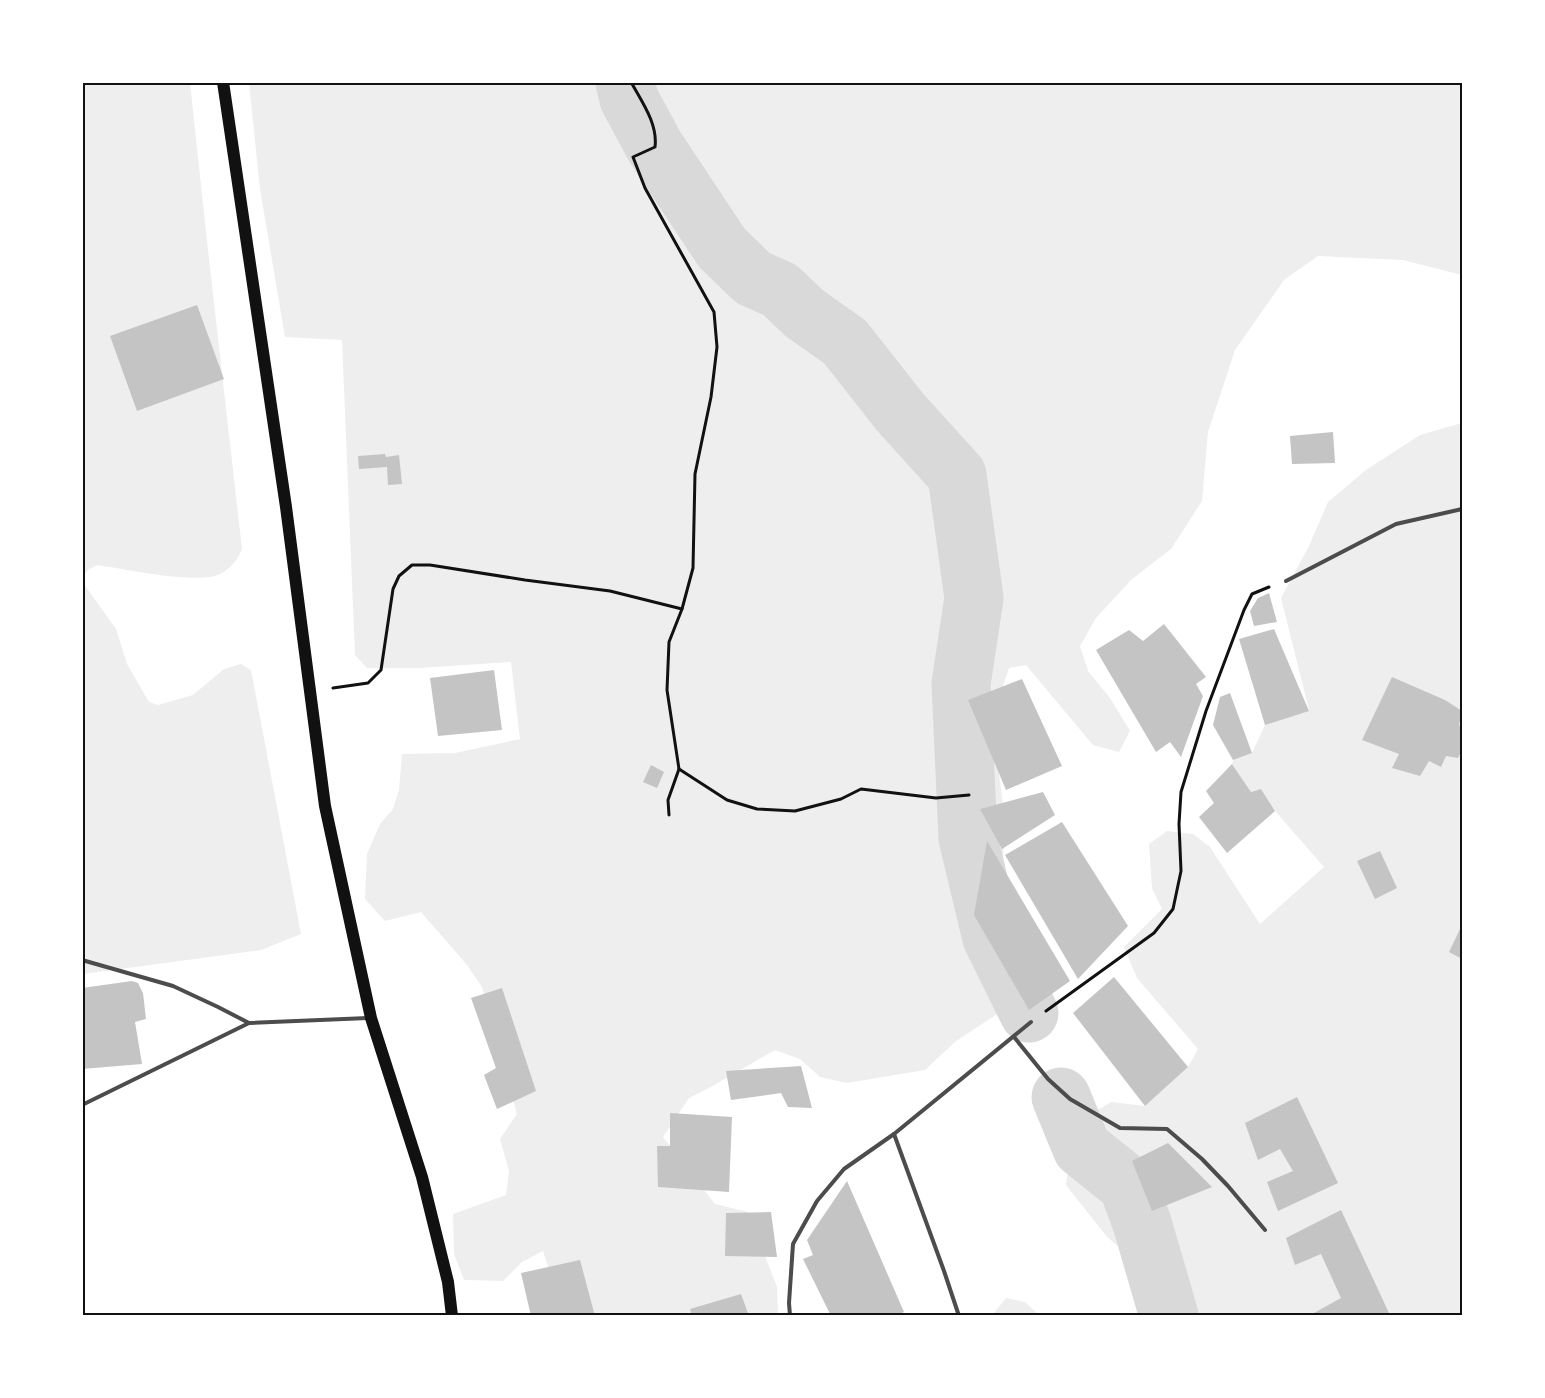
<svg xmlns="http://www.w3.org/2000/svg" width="1545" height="1398" viewBox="0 0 1545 1398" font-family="Manrope,sans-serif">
<rect width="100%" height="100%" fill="#fff"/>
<g fill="#eee">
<path d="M 82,83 L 190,83 L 207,241 L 242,549 C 237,561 231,568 220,574 C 198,585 124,569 98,565 L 89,569 L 83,576 L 84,584 L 116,629 L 127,664 L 149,702 L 158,705 L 193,695 L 224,669 L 241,664 L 251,670 L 301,934 L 261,950 L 83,974 Z"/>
<path d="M 249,83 L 1462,83 L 1462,275 L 1403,260 L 1318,256 L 1284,280 L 1235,350 L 1208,432 L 1202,501 L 1171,549 L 1131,580 L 1096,618 L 1080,646 L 1088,671 L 1110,698 L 1130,731 L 1119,752 L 1093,745 L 1026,665 L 1009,668 L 992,719 L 1005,820 L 1001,904 L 1011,953 L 1002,1011 L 956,1041 L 925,1070 L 847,1083 L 820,1077 L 800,1059 L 775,1050 L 709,1088 L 689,1098 L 663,1137 L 715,1204 L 748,1212 L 777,1287 L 778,1315 L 564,1315 L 543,1251 L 522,1262 L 503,1281 L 464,1280 L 454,1254 L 453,1214 L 506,1195 L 509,1171 L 500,1139 L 517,1114 L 482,987 L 467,965 L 421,912 L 385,921 L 365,899 L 367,854 L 380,824 L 393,809 L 399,790 L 402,754 L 455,753 L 520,739 L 511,662 L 420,668 L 367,668 L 355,655 L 342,340 L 285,337 L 260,189 Z"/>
<path d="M 1462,423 L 1462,1315 L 1195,1315 L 1175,1293 L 1107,1237 L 1066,1185 L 1074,1124 L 1111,1102 L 1145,1106 L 1188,1067 L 1198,1049 L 1137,978 L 1124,947 L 1162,909 L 1152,888 L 1149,844 L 1167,831 L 1193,834 L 1210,847 L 1260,924 L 1324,867 L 1275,811 L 1261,789 L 1251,792 L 1232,764 L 1233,760 L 1252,753 L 1265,725 L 1309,710 L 1281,598 L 1309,546 L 1328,502 L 1366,470 L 1420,435 Z"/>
<path d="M 1006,1298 L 1025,1302 L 1039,1315 L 994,1315 L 994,1313 Z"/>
</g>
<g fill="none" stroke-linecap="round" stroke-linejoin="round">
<g stroke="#d9d9d9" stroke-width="59">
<path d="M 625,82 L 629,99 L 655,147 L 722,248 L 753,278 L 780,290 L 804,313 L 845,342 L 900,412 L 957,475 L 974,598 L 961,684 L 968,838 L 992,938 L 1029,1013"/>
<path d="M 1061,1097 L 1082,1148 L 1128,1185 L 1142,1223 L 1169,1316"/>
</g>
</g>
<g fill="#c4c4c4">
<path d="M 197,305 L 224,379 L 137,411 L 110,336 Z"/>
<path d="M 1333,432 L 1335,463 L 1292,464 L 1290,436 Z"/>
<path d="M 385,454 L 386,457 L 399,455 L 402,484 L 388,485 L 387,467 L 359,469 L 358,456 Z"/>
<path d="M 1269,593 L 1277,622 L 1254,626 L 1250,611 L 1258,598 Z"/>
<path d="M 1164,624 L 1206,677 L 1196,684 L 1203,696 L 1181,757 L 1170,742 L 1156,752 L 1096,650 L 1129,630 L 1143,641 Z"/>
<path d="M 1274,629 L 1309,711 L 1265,725 L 1239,639 Z"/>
<path d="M 494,670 L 502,730 L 438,736 L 430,678 Z"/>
<path d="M 1392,677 L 1445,700 L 1462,711 L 1459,725 L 1462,728 L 1462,750 L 1458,758 L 1446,756 L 1441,767 L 1429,761 L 1420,776 L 1392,768 L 1399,754 L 1362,740 Z"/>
<path d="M 1022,679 L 1062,766 L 1006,790 L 968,700 Z"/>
<path d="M 1230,693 L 1252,753 L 1233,760 L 1213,725 L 1220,697 Z"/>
<path d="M 1232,764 L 1251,792 L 1261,789 L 1275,811 L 1227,853 L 1199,817 L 1214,803 L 1206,791 Z"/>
<path d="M 651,765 L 664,772 L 657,788 L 643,782 Z"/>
<path d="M 1043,792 L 1055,815 L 1002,849 L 980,809 Z"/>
<path d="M 1062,822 L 1128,926 L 1078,979 L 1005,855 Z"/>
<path d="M 987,841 L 1070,981 L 1029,1010 L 974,915 Z"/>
<path d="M 1380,851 L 1397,888 L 1375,899 L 1357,861 Z"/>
<path d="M 1462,925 L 1462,959 L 1449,952 Z"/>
<path d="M 1114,977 L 1188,1067 L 1145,1106 L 1073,1013 Z"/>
<path d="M 132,981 L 138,983 L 143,993 L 146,1019 L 135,1022 L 142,1064 L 82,1069 L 82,988 Z"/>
<path d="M 502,988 L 536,1091 L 497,1109 L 484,1075 L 496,1068 L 471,998 Z"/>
<path d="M 801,1066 L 812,1108 L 788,1107 L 781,1093 L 731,1100 L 726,1071 Z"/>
<path d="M 1297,1097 L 1338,1183 L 1278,1211 L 1267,1182 L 1293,1171 L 1280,1149 L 1258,1160 L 1245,1123 Z"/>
<path d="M 670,1113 L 732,1117 L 729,1192 L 658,1187 L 657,1146 L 670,1146 Z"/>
<path d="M 1168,1143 L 1212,1187 L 1152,1211 L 1132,1161 Z"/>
<path d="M 847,1181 L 904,1312 L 896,1316 L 831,1316 L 803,1259 L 813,1255 L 807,1240 Z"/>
<path d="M 1341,1210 L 1389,1313 L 1385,1316 L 1316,1316 L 1314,1313 L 1341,1298 L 1321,1254 L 1295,1265 L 1286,1238 Z"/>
<path d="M 771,1212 L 777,1257 L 725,1256 L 726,1213 Z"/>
<path d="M 580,1260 L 595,1316 L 531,1316 L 521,1273 Z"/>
<path d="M 741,1294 L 749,1316 L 692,1316 L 690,1309 Z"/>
</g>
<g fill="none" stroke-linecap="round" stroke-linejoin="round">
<g stroke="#111" stroke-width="3">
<path d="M 631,82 C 642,102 658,124 655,147 L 633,157 L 645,188 L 714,312 L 717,347 L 711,397 L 695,474 L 693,568 L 682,609 L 669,642 L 667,690 L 679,769 L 668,800 L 669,815"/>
<path d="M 333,688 L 368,683 L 381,670 L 393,589 L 399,576 L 412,565 L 430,565 L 525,580 L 610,591 L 682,609"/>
<path d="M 679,769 L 727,800 L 757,809 L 795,811 L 841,799 L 861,789 L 936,798 L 969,795"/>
<path d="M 1046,1011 L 1154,933 L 1173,909 L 1181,871 L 1179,824 L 1181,792 L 1206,711 L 1244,610 L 1252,594 L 1269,587"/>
</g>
<g stroke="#4c4c4c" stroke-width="4">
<path d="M 1286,581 L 1396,524 L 1462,509"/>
<path d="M 82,960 L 173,986 L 218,1007 L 249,1023"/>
<path d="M 1014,1037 L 1048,1079 L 1070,1099 L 1120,1128 L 1167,1129 L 1202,1159 L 1228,1186 L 1265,1230"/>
<path d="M 82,1105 L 249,1023 L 368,1018"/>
<path d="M 894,1134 L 944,1271 L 959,1316"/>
<path d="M 790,1316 L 789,1303 L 793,1244 L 817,1201 L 844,1169 L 894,1134 L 1031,1022"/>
</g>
<path stroke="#111" stroke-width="12" d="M 223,82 L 286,507 L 325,806 L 371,1018 L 422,1177 L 448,1282 L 452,1316"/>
</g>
<rect width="1545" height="1398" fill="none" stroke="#ffffff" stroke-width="168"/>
<rect x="84" y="84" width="1377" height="1230" fill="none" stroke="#111" stroke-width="2"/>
</svg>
